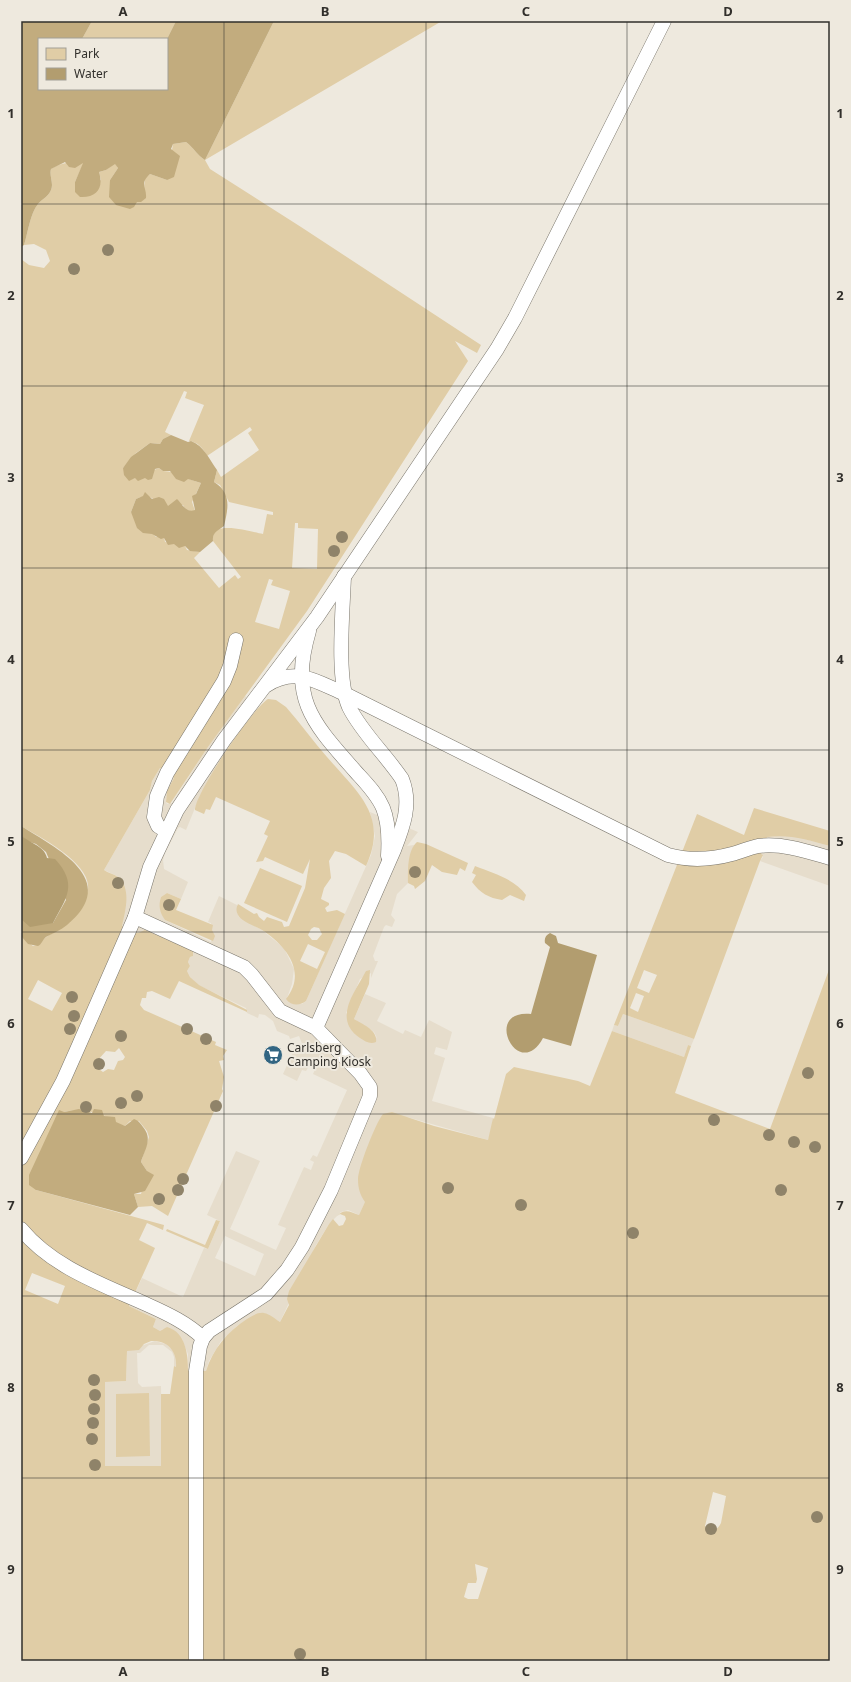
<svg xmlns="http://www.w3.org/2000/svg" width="851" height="1682" viewBox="0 0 851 1682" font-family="'Noto Sans',sans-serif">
<rect width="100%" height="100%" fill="#eee9de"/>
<g fill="#e6ddcc" fill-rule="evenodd">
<path d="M 245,696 L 259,708 L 202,791 L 186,830 L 180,827 L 178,828 L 165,853 L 163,860 L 164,869 L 188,882 L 181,899 L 167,893 L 161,897 L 160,901 L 165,920 L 211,942 L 212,930 L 211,923 L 208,922 L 219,896 L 237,905 L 237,912 L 239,917 L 262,930 L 284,948 L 294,969 L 292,984 L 287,998 L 302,1004 L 306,1001 L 371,855 L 375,836 L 370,812 L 418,832 L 407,846 L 414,845 L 408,871 L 408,883 L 397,894 L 391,915 L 395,920 L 392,927 L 386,925 L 384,927 L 373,956 L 375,961 L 378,961 L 371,978 L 371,973 L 360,979 L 346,1013 L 377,1038 L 374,1032 L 354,1019 L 365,994 L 386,1003 L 377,1021 L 403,1034 L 405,1030 L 421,1037 L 429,1020 L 452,1032 L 447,1050 L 436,1047 L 434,1054 L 445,1058 L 432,1101 L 493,1118 L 492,1128 L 488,1140 L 407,1117 L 359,1215 L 348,1210 L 341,1212 L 329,1224 L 316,1245 L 280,1322 L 264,1313 L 255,1315 L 237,1326 L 221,1341 L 209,1361 L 206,1371 L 187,1371 L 188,1354 L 182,1339 L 163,1329 L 160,1331 L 153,1327 L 156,1319 L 129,1306 L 142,1278 L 183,1297 L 204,1248 L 208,1249 L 220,1221 L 207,1215 L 236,1151 L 260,1161 L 230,1229 L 276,1250 L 286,1228 L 278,1225 L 304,1167 L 311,1170 L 314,1162 L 310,1160 L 313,1155 L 317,1157 L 347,1090 L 313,1074 L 316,1067 L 310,1064 L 306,1071 L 302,1070 L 297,1081 L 283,1074 L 294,1050 L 303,1046 L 299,1036 L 290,1039 L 289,1036 L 277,1031 L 273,1021 L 265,1015 L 259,1014 L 258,1018 L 247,1013 L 246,1008 L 198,985 L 190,977 L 187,971 L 190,966 L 188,962 L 190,957 L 193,956 L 122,926 L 117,876 L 104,870 L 150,790 L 152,781 L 160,768 L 174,778 L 167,791 L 166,802 L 167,804 L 172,803 L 208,747 ZM 225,1236 L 264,1254 L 255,1276 L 215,1258 Z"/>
<path d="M 786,835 L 798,837 L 830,846 L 830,886 L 760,861 L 763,857 L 761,854 L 767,837 Z"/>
<path d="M 623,1014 L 694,1039 L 691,1046 L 688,1045 L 684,1057 L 612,1031 L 614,1025 L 618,1026 Z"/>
<path d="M 155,1341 L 169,1345 L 174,1351 L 176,1363 L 176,1367 L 174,1366 L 174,1357 L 172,1352 L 163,1345 L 149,1345 L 140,1353 L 137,1353 L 138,1383 L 142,1387 L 161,1386 L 162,1466 L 105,1466 L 105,1382 L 126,1381 L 127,1351 Z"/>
</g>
<g fill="#e0cda6" fill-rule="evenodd">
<path d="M 92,21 L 176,21 L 167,39 L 82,39 Z"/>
<path d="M 274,21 L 442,21 L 205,160 L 210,169 L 301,227 L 481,345 L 477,353 L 455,341 L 468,361 L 307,611 L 208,747 L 170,804 L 166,802 L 167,791 L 174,778 L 160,768 L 152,781 L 150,790 L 104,870 C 108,873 114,874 118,877 C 132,889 125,911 122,926 L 138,933 L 145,930 L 193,951 L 193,956 L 190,957 L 188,962 L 190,966 L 187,971 L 190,977 L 199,985 L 247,1010 L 247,1012 L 179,981 L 170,999 L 152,991 L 147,992 L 146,998 L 142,998 L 140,1005 L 144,1010 L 216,1042 L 215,1045 L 227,1050 L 223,1056 L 224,1060 L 219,1061 L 224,1077 L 222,1089 L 223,1091 L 168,1216 L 152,1206 L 138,1207 L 134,1194 L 141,1194 L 147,1171 L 141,1162 L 149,1137 L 147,1131 L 139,1121 L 130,1121 L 125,1126 C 117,1125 112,1120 105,1116 C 93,1111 77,1109 64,1112 L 36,1190 L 164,1225 L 163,1230 L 147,1223 L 139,1240 L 155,1248 L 129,1306 L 156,1319 L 153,1327 L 160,1331 L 167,1327 C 186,1332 188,1355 188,1371 L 206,1371 C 213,1349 227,1332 247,1319 C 252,1316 258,1312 264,1313 C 270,1314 275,1319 280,1322 L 289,1305 L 287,1299 L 289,1291 L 329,1224 L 333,1219 L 339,1226 L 343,1225 L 346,1219 L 345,1216 L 340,1214 L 337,1216 C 345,1208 350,1212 359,1215 L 365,1202 C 360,1195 358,1188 358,1179 C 358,1168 376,1122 383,1114 L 392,1112 L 434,1126 L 488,1140 L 493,1118 L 494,1119 L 506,1074 L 514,1067 L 578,1081 L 590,1086 L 612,1031 L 684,1057 L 688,1045 L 691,1046 L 675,1093 L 770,1129 L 830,967 L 830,1661 L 21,1661 L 21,936 L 33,946 C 41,944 39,942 45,938 C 58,929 70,926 77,911 C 81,905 87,896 88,889 C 91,863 40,837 21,826 L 21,259 L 29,265 L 44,268 L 50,261 L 46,250 L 34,244 L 24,245 C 28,232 30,214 38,204 C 42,199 49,196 51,190 C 54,183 49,176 51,169 C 62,162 71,162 84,162 L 75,182 L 75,192 L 101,180 L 99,172 L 106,170 L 115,163 L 118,168 L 110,180 L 144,189 L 145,178 L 150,174 L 167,180 L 173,144 L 186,142 C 194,148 197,155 205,160 ZM 184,391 L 187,392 L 185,398 L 204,405 L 189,441 C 198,442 203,448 207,456 L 250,427 L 252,430 L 248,433 L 259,450 L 221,477 L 217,470 L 214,482 L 220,485 L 229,502 L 273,512 L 273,515 L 267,514 L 263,534 C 250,532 210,518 213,541 L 241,577 L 238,579 L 235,575 L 219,588 L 194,558 L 200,552 L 187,550 L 185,546 L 165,542 L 164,537 L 156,537 L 131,512 L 136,499 C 153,492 152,502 167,506 C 171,507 178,505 183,505 C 185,510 189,512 195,511 L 192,502 L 201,483 C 187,480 177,471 163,471 L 159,468 L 132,479 L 123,468 L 136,453 L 150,443 L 160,444 L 163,439 L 171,435 L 165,432 ZM 295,523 L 298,523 L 298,528 L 318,529 L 317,569 L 292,568 ZM 269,579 L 273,580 L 271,585 L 290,591 L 279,629 L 255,622 ZM 38,980 L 62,993 L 52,1011 L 28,999 ZM 119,1048 L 125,1057 L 123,1060 L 118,1061 L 114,1070 L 108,1069 L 103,1072 L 96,1067 L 97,1061 L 106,1051 L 115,1052 ZM 32,1273 L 65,1286 L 58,1304 L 25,1290 ZM 151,1341 C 168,1340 177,1351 176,1367 L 174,1366 L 170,1394 L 161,1394 L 161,1466 L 105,1466 L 105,1382 L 126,1381 L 127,1351 L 139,1350 L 144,1344 ZM 713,1492 L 726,1496 L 721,1523 C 718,1529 715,1531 709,1530 L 705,1526 ZM 475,1564 L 488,1568 L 478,1599 L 468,1599 L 464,1597 L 468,1583 L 476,1583 L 477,1579 Z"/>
<path d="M 268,699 L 276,700 L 286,707 C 300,723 313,741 327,757 C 358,793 389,816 366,866 L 346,854 L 335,851 L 329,861 L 331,878 L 324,888 L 321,899 L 329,903 L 329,905 L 325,908 L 327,912 L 337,910 L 345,914 L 306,1001 C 300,1006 291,1006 286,999 C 308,971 285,945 262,930 C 255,926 242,922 238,915 C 236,911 236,908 238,904 L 254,914 L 257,913 L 259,917 L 264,921 L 267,917 L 282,922 L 284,927 L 289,926 L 305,888 L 310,859 L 303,874 L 265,857 L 263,861 L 256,862 L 268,836 L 264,834 L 270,821 L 216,797 L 210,810 L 206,809 L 204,814 L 195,810 C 195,793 253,708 268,699 ZM 314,927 L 319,928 L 322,934 L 317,940 L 312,940 L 308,935 L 311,929 ZM 308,944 L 325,952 L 317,969 L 300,961 Z"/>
<path d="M 754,808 L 830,831 L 830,846 C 808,840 790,834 767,837 L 761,854 L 763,855 L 760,861 L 694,1039 L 623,1014 L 618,1026 L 614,1025 L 697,814 L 744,835 ZM 644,970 L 657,975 L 649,993 L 637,988 ZM 636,993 L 644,996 L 638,1012 L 630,1008 Z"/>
<path d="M 417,842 L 426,844 L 468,863 L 465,871 L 460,868 L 457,875 L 442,872 L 432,865 L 425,881 L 415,889 L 414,886 L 408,883 C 408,871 407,851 417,842 Z"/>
<path d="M 475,866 C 493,873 515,879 526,895 L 524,901 L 510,895 L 502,900 C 489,898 480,893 472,882 L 476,875 L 472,873 Z"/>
<path d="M 260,868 L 302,886 L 287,922 L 244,903 Z"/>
<path d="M 167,893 L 181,899 L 176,910 L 213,925 L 212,930 L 215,936 L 213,941 L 165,920 C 160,913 158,906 161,897 Z"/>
<path d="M 370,970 L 369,984 L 354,1019 C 362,1024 378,1030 376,1042 C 370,1045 365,1041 360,1038 C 332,1019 355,992 366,971 Z"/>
<path d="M 216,1220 L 220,1221 L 208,1249 L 166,1231 L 167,1229 L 205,1245 Z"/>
<path d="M 149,1393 L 150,1456 L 116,1457 L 116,1394 Z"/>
</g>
<g fill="#c2ac7e">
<path d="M 21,21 L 92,21 L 82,39 L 39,39 L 39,89 L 167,89 L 167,39 L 176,21 L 274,21 L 205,160 C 197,155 194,148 186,142 L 173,144 L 171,149 L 180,156 L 174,177 L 167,180 L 150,174 C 139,184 147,187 146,198 L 141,202 L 137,202 L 134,207 L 130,209 L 116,205 L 109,197 L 110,180 L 118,168 L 115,164 L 106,170 L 99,172 C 104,188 97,198 80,197 L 75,192 L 75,182 L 83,163 L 75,168 L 69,167 L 65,162 L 51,169 C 49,176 54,183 51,190 C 49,196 42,199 38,204 C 30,214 28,232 24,245 L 21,247 Z"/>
<path d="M 171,435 L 188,442 L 191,441 C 204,446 209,459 217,470 L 214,482 C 232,493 228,509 224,526 C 218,531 212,532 213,541 L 200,552 L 190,551 L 185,546 L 179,548 L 174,544 L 168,545 L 164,538 L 161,539 L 152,534 L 143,533 L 137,528 L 131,512 L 136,499 L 143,496 L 145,492 L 152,499 L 159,497 L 164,499 L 168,506 L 177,499 C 183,505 186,513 195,510 L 192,496 L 196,494 L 201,483 L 188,479 L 184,482 L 176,479 L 170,471 L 163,471 L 159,468 L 155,469 L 152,479 L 148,480 L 145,478 L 138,481 L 135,478 L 129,481 L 124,475 L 123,468 L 131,457 L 150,443 L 160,444 L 163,439 Z"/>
<path d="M 21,826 C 56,848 122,880 67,925 C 61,930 53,933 46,937 C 42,940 42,944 38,946 L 28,944 L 21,936 L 21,919 L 53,923 L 66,900 L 46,852 L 36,844 L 27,841 L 21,835 Z"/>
<path d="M 79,1109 L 92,1113 L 94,1109 L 102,1110 L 104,1116 L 115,1117 L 116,1122 L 125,1126 L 134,1119 C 139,1121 140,1123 143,1127 C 153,1139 145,1149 141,1162 L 147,1171 L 154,1175 L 145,1191 L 134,1194 L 138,1207 L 130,1215 L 36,1190 L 29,1185 L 29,1175 L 59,1110 L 64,1112 Z"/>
</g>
<g fill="#b29d6f">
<path d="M 21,835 C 30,844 44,845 47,858 L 55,859 C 78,884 67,897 53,923 L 30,927 L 21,919 Z"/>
<path d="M 550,933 L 556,936 L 558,943 L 597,955 L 571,1046 L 543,1038 C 519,1083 481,1009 531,1014 L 550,947 L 545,943 C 544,938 546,935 550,933 Z"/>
</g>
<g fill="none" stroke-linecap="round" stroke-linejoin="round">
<g stroke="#79756b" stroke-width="15">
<g id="service">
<path d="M 309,631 C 289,700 313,723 356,772 C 366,783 377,794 383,808 C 389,823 389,840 388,856"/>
<path d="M 267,685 C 296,666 317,682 345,694 L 668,855 C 690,861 710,860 732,854 C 740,852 749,848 758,846 C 783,843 806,851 830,858"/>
<path d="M 166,831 L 158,826 L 154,817 L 157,796 L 167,773 L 224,681 L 230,666 L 236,640"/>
<path d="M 135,917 L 244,967 L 252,975 L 280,1011 L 316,1028 L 360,1073 L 370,1087 L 370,1096 L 331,1190 L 302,1247 L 287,1270 L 266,1294 L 209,1331 L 203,1338 L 200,1346 L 196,1371 L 196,1661"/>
<path d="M 316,1028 L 394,850 C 403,827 412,804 402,779 C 386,755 362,733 349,707 C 336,679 343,609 344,576"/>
<path d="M 21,1158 L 63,1081 L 79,1045 L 135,917 L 150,867 L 177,810 L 224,740 L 317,617 L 497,349 L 515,318 L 664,21"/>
<path d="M 21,1229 C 53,1268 104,1285 148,1305 C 168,1314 187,1323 203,1338"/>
</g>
</g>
<use href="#service" stroke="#fff" stroke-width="14"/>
</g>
<g fill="#8f8369">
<circle cx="108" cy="250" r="6"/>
<circle cx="74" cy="269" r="6"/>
<circle cx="342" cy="537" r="6"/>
<circle cx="334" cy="551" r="6"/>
<circle cx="415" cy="872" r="6"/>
<circle cx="118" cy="883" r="6"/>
<circle cx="169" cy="905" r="6"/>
<circle cx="72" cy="997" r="6"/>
<circle cx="74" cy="1016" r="6"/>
<circle cx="70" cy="1029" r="6"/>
<circle cx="187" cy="1029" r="6"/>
<circle cx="121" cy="1036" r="6"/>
<circle cx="206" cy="1039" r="6"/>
<circle cx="99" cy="1064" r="6"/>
<circle cx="808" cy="1073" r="6"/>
<circle cx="137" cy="1096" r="6"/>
<circle cx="121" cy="1103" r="6"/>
<circle cx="216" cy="1106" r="6"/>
<circle cx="86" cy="1107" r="6"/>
<circle cx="714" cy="1120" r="6"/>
<circle cx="769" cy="1135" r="6"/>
<circle cx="794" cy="1142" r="6"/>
<circle cx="815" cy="1147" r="6"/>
<circle cx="183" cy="1179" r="6"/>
<circle cx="448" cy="1188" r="6"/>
<circle cx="178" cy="1190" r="6"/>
<circle cx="781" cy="1190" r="6"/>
<circle cx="159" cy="1199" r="6"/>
<circle cx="521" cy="1205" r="6"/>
<circle cx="633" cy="1233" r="6"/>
<circle cx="94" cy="1380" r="6"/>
<circle cx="95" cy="1395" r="6"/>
<circle cx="94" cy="1409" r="6"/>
<circle cx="93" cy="1423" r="6"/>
<circle cx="92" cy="1439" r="6"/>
<circle cx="95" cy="1465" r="6"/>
<circle cx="817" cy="1517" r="6"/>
<circle cx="711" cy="1529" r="6"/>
<circle cx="300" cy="1654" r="6"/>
</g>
<path fill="none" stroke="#312f2b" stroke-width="1" stroke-opacity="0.55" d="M 224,21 L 224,1661M 426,21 L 426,1661M 627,21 L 627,1661M 21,204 L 830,204M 21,386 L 830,386M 21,568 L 830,568M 21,750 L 830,750M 21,932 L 830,932M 21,1114 L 830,1114M 21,1296 L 830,1296M 21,1478 L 830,1478"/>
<defs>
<g id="supermarket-disc" transform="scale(1)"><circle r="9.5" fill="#326582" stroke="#eee9de"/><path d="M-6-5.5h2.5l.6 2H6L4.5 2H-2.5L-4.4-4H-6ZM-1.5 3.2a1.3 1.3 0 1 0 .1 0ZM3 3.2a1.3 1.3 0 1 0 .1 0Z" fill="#fff"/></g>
</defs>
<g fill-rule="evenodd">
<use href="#supermarket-disc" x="273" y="1055"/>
</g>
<g text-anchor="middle" stroke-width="4" stroke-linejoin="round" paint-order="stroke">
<g font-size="12" fill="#312f2b" stroke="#eee9de" text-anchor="start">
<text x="287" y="1052">Carlsberg<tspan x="287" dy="14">Camping Kiosk</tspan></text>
</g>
</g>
<rect width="851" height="1682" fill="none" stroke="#eee9de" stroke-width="44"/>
<rect x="38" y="38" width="130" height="52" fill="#eee9de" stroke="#a29f96"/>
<rect x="46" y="48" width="20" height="12" fill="#e0cda6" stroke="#a29f96"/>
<text x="74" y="58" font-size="12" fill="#312f2b">Park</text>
<rect x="46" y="68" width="20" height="12" fill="#b29d6f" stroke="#a29f96"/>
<text x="74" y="78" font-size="12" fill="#312f2b">Water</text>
<rect x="22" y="22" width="807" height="1638" fill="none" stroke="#312f2b" stroke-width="1.5"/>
<g font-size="13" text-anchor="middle" font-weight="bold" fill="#312f2b">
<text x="123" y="16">A</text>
<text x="325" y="16">B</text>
<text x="526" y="16">C</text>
<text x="728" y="16">D</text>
<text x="11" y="118">1</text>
<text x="840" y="118">1</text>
<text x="11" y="300">2</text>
<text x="840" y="300">2</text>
<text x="11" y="482">3</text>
<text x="840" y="482">3</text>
<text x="11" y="664">4</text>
<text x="840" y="664">4</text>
<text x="11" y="846">5</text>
<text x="840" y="846">5</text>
<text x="11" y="1028">6</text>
<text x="840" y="1028">6</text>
<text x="11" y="1210">7</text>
<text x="840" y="1210">7</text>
<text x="11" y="1392">8</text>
<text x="840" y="1392">8</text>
<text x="11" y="1574">9</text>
<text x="840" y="1574">9</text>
<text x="123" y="1676">A</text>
<text x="325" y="1676">B</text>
<text x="526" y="1676">C</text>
<text x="728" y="1676">D</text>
</g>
</svg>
